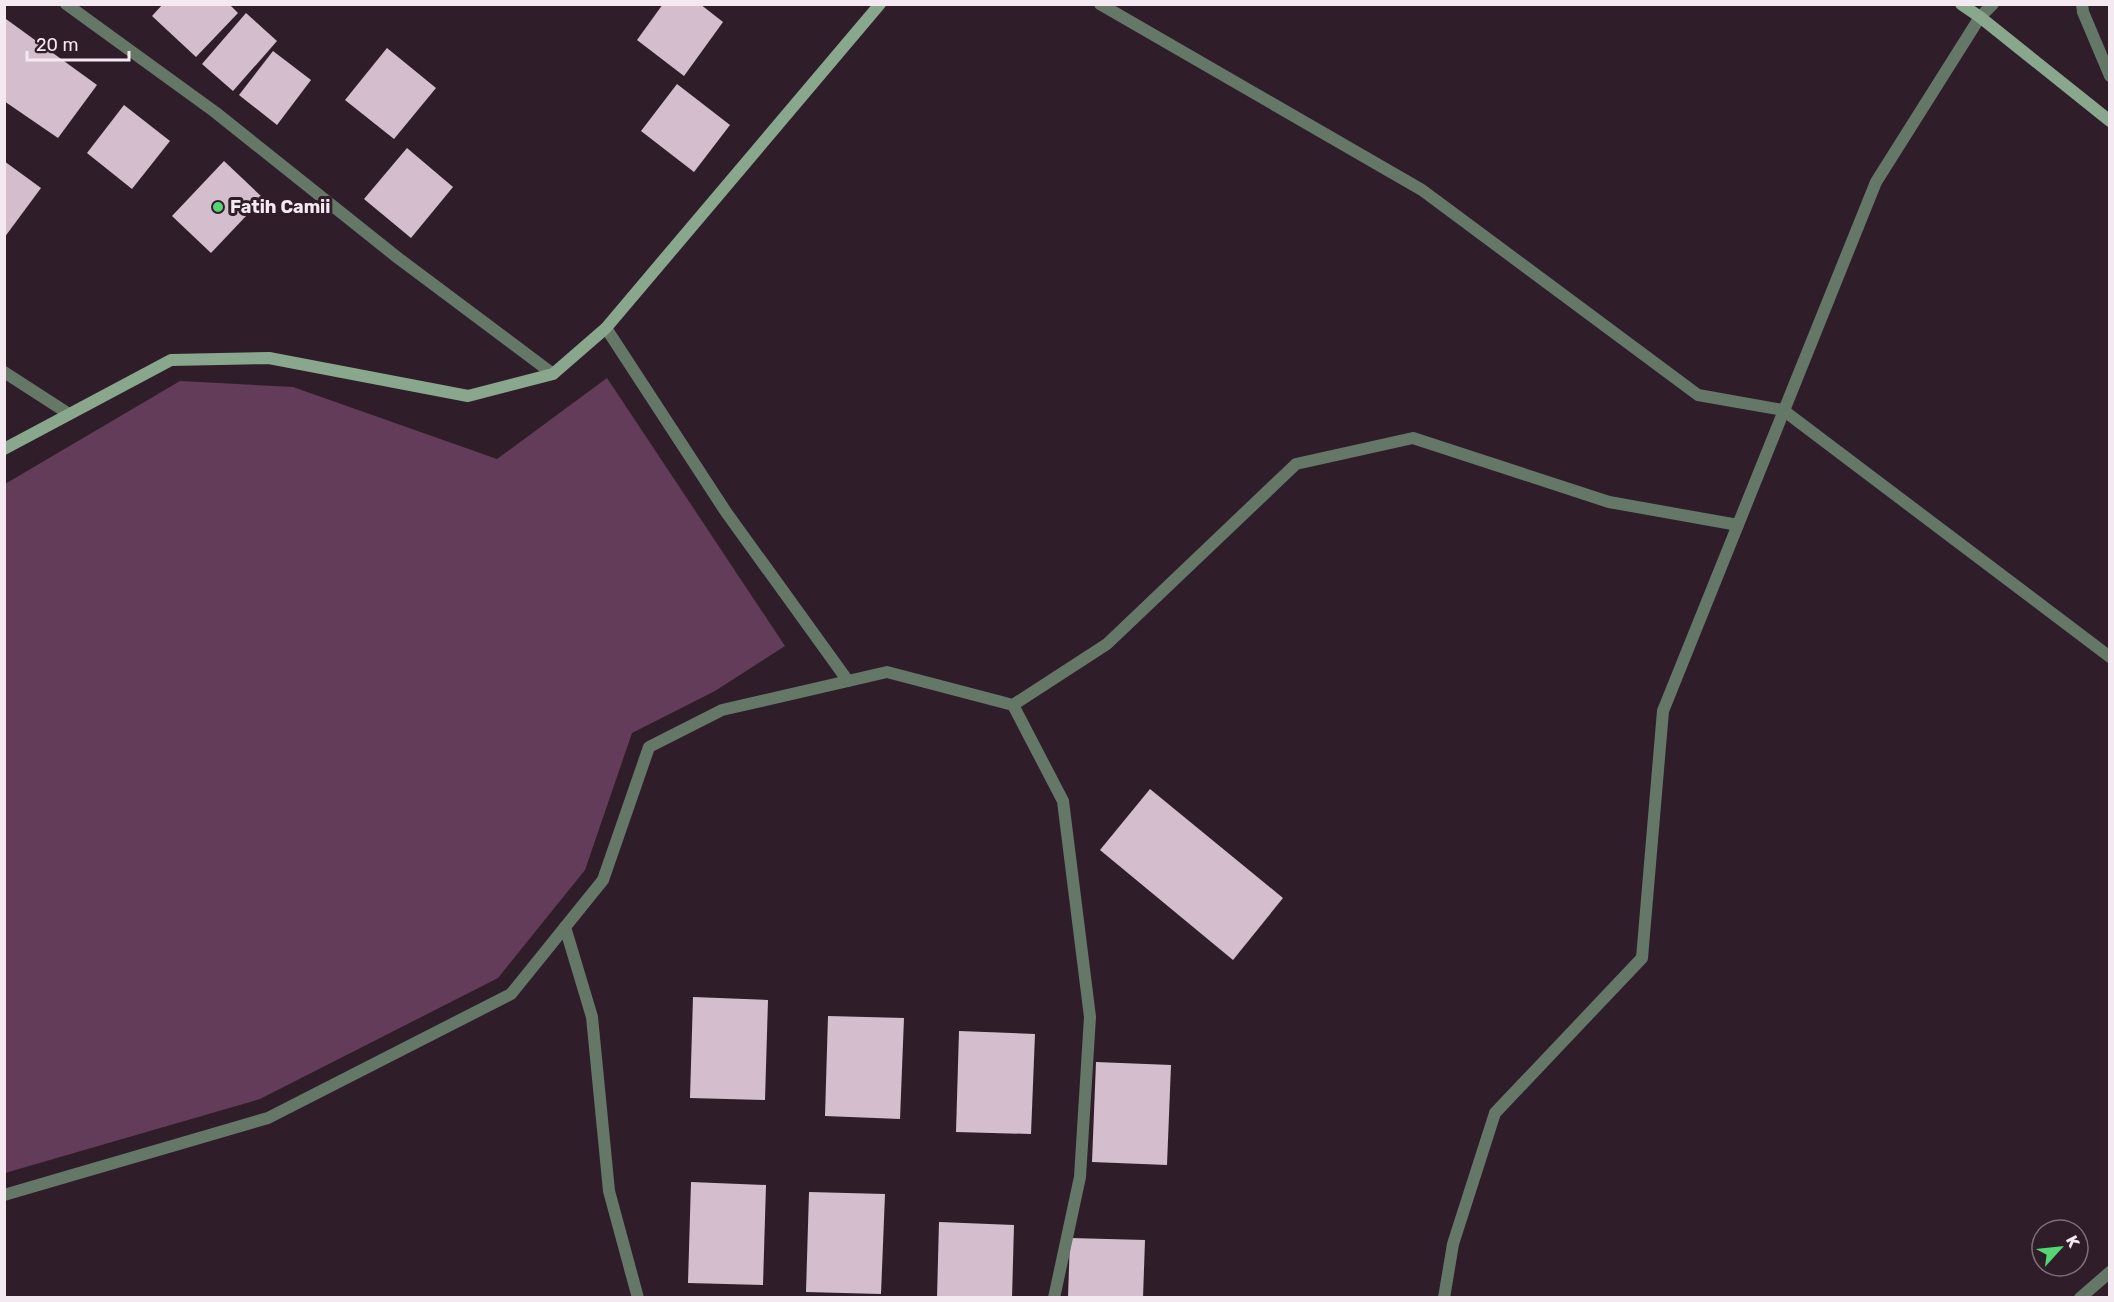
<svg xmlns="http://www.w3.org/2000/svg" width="2114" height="1302" viewBox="0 0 2114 1302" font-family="Rubik,sans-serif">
<rect width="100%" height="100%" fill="#2f1e2a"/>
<path fill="#633c59" d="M 607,378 L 785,646 L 715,691 L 632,733 L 585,870 L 498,978 L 260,1099 L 5,1173 L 5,484 L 180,381 L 293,387 L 497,459 Z"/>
<g fill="#d4becd">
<path d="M 163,4 L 229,4 L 238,13 L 196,57 L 152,16 Z"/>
<path d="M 663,4 L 700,4 L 723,22 L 684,76 L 637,40 Z"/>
<path d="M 246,13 L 277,41 L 233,91 L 202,64 Z"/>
<path d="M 6,19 L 97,85 L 58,138 L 4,101 L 4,22 Z"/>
<path d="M 387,48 L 436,88 L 394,139 L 345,100 Z"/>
<path d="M 273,51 L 311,80 L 277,125 L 239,95 Z"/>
<path d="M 677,84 L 730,125 L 694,172 L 641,131 Z"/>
<path d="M 124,105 L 170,141 L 132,189 L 87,153 Z"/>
<path d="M 407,148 L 453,187 L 411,238 L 364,199 Z"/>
<path d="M 4,161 L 41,188 L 4,238 Z"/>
<path d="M 224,161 L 263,198 L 211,253 L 172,216 Z"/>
<path d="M 1150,789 L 1283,898 L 1233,960 L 1100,850 Z"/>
<path d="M 693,997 L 768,1000 L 765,1100 L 690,1098 Z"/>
<path d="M 828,1016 L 904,1018 L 900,1119 L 825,1116 Z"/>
<path d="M 959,1031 L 1035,1034 L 1031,1134 L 956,1132 Z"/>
<path d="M 1096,1062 L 1171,1065 L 1167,1165 L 1092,1162 Z"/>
<path d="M 691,1182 L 766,1185 L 763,1285 L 688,1283 Z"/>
<path d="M 809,1192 L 885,1194 L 881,1294 L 806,1292 Z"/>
<path d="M 939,1222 L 1014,1225 L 1012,1298 L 937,1298 Z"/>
<path d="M 1070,1238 L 1145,1240 L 1143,1298 L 1068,1298 Z"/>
</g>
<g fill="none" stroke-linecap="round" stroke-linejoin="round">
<g stroke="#657867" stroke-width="12">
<path d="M 66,4 L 215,112 L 398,258 L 553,374"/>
<path d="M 1100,4 L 1422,190 L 1698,395 L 1783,410 L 2110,657"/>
<path d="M 2082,4 L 2083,12 L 2110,76"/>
<path d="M 606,328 L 726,512 L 848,681"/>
<path d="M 4,372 L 69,414"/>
<path d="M 1013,705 L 1063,801 L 1090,1017 L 1080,1177 L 1054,1298"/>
<path d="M 565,927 L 592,1017 L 609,1191 L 638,1298"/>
<path d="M 4,1195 L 268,1118 L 511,994 L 603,880 L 649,747 L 722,710 L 887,672 L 1013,705 L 1107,644 L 1296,464 L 1413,438 L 1609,502 L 1738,525"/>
<path d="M 1444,1298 L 1453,1244 L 1495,1113 L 1642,958 L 1663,711 L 1876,182 L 1980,17 L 1993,4"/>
<path d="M 2080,1298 L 2110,1272"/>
</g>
<g stroke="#89a78c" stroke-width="12">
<path d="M 1961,4 L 1980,17 L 2110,121"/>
<path d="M 4,449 L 171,360 L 269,358 L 468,396 L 553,374 L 606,328 L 880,4"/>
</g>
</g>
<circle fill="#53d673" stroke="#2f1e2a" stroke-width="2" cx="218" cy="207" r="6"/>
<g text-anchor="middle" stroke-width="6" stroke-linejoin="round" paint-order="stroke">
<g font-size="18" font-weight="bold" fill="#f5e9f1" stroke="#2f1e2a" text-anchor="start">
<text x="230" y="213">Fatih Camii</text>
</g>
</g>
<rect width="2114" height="1302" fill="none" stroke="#f5e9f1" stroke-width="12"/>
<g transform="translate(2060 1248) rotate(63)"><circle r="28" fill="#2f1e2a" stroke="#7e6f7a" stroke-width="1.5"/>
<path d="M0-4.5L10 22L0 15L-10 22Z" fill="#53d673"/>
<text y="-9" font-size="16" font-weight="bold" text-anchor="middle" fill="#f5e9f1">K</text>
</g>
<path d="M27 51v9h102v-9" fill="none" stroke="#f5e9f1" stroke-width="3"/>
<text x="36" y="51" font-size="18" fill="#f5e9f1" stroke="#2f1e2a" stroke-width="4.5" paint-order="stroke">20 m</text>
</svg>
